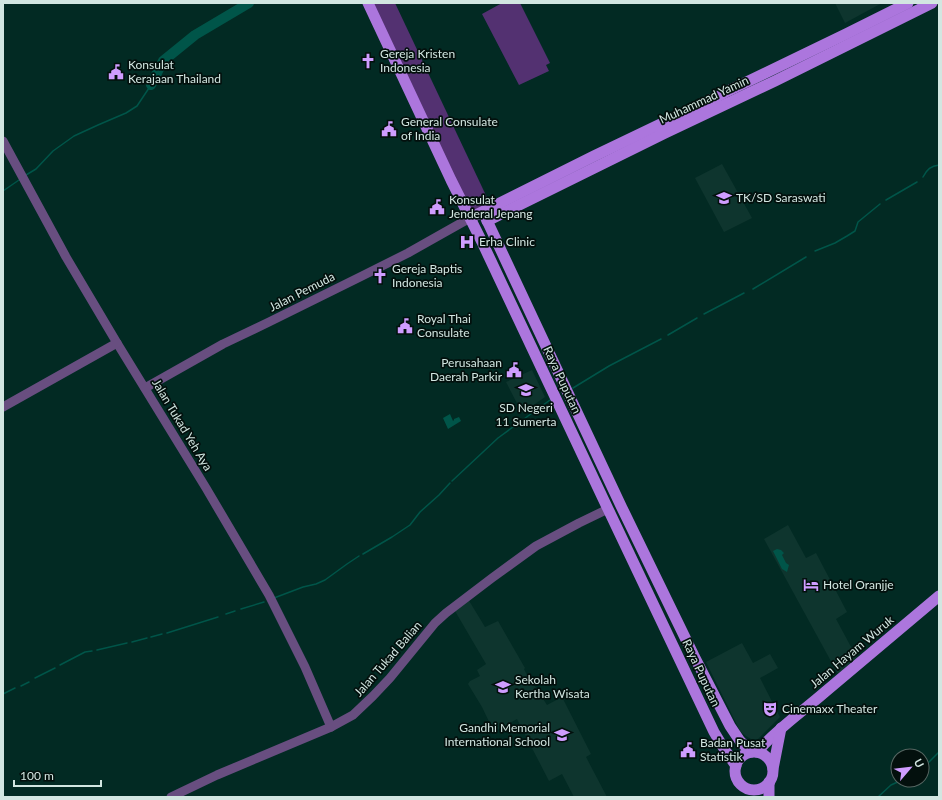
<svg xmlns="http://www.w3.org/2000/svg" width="942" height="800" viewBox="0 0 942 800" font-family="Lato,sans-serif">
<rect width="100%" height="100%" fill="#022a23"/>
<g fill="#0e352e">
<path d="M 835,3 L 882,3 L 845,23 Z"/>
<path d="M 722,164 L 752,218 L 724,232 L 695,178 Z"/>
<path d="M 532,370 L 545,397 L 522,413 L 506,382 Z"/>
<path d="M 788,525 L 806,558 L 816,553 L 847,612 L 836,619 L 857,658 L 838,674 L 764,539 Z"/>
<path d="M 468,599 L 485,627 L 498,621 L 525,668 L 524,669 L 528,677 L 529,677 L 547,705 L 562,697 L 591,754 L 586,757 L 607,797 L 574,797 L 562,774 L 549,781 L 517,719 L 494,732 L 482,707 L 468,684 L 470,681 L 480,676 L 477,670 L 486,664 L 455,611 Z"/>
<path d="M 742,643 L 753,663 L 770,654 L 778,668 L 760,678 L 780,717 L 758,739 L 751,739 L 746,736 L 740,731 L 706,662 Z"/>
</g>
<g fill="#533171">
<path d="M 370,3 L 395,3 L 491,206 L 470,216 Z"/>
<path d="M 502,3 L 520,3 L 550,63 L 546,65 L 549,71 L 519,85 L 482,14 Z"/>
</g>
<g fill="#005549">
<path d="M 450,414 L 453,421 L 454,420 L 454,419 L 459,417 L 461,421 L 448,429 L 443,418 Z"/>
<path d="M 777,549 L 781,550 L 784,553 L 782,555 L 786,563 L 789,565 L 787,572 L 782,569 L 773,551 Z"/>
</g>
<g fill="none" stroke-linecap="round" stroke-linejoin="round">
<g stroke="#005549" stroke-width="1.5">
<path d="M 26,175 L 36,169 L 53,151 L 74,136 L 98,125 L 126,113 L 137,106 L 151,85"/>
<path d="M 923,177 C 927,169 931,166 939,165"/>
<path d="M 3,191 L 19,180"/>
<path d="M 886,200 L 917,182"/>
<path d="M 815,251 L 835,243 L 847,236 L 855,231 L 858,222 L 880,204"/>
<path d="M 753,289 L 806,257"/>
<path d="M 704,314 L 744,293"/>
<path d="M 668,335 L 697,318"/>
<path d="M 573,388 L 609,366 L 661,339"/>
<path d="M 452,481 L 498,438 L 550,400"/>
<path d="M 363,554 L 392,537 L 410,525 L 420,512 L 439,495 L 450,483"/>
<path d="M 274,598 L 303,587 L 316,584 L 325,580 L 347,564 L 359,556"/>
<path d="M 241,609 L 264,602"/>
<path d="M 226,614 L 235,611"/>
<path d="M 167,633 L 218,617"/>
<path d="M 151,637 L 162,634"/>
<path d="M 132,642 L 147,638"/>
<path d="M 97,650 L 127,643"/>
<path d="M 60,665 L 85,652 L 92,651"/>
<path d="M 35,678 L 55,668"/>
<path d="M 21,686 L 29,682"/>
<path d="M 3,694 L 15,688"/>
<path d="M 922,769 L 939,752"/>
<path d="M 878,797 L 891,785 L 902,780"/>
</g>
<path stroke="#005549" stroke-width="10" d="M 151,85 L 163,61 L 195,35 L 249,3"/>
<g stroke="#684e80" stroke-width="9">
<path d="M 3,141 L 66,257 L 117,343 L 206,488 L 269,595 L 305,667 L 331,727"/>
<path d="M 145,388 L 223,344 L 269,322 L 362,276 L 408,253 L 470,218"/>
<path d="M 3,407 L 117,343"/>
<path d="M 171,797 L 217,775 L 331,727 L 353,715 L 373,696 L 390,678 L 435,623 L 446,613 L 492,578 L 536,546 L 579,523 L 608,509"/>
</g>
<g stroke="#ac76dd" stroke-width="11">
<path d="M 368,3 L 451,180 L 482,242 L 608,509 L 714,732 L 723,747 L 736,766"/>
<path d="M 483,212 L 622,508 L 694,656 L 730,726 L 740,741 L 751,752"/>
<path d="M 476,215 L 594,156 L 717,97 L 728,91 L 846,34 L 908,3"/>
<path d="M 487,221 L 665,133 L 775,81 L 932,3"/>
<path d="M 757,752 C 777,729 802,712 825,692 C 863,660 901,628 939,596"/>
<circle cx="754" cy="771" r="19"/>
<path d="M 773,769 L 781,728"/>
<path d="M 769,797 L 769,782"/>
</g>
</g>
<defs>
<g id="church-bare" transform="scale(1.2)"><path d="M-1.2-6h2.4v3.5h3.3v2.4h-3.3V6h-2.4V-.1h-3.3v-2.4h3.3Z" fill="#cf9dff" stroke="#03100d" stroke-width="2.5" paint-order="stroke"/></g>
<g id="civic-bare" transform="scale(1.2)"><path d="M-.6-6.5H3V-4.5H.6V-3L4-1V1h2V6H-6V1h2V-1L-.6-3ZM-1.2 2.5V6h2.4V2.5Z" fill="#cf9dff" stroke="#03100d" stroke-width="2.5" paint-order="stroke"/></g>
<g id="school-bare" transform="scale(1.2)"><path d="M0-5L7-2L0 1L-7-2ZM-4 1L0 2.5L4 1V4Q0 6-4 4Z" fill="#cf9dff" stroke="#03100d" stroke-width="2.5" paint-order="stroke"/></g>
<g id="hospital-bare" transform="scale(1.2)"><path d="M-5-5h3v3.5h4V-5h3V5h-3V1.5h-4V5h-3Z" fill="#cf9dff" stroke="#03100d" stroke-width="2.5" paint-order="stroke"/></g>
<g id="hotel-bare" transform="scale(1.2)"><path d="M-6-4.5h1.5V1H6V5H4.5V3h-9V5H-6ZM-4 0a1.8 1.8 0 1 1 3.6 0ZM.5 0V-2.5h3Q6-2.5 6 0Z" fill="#cf9dff" stroke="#03100d" stroke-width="2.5" paint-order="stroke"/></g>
<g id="theatre-bare" transform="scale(1.2)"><path d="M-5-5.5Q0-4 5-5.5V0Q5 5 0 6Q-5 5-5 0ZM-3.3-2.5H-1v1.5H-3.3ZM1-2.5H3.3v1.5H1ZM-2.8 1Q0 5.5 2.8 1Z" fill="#cf9dff" stroke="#03100d" stroke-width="2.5" paint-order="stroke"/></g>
</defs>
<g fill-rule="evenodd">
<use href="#church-bare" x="368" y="61"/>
<use href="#civic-bare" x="116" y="72"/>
<use href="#civic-bare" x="389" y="129"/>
<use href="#school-bare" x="724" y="198"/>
<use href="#civic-bare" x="437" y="207"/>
<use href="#hospital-bare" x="467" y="242"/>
<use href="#church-bare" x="380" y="276"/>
<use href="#civic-bare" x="405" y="326"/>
<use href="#civic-bare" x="514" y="370"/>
<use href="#school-bare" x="526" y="390"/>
<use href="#hotel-bare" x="811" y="585"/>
<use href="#school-bare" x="503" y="687"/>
<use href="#theatre-bare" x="770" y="709"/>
<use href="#school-bare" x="562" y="735"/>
<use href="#civic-bare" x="688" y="750"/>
</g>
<g text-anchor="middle" stroke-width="3.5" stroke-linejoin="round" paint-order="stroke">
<g font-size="12" fill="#d2e6e1" stroke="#03100d" text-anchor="start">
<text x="380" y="58">Gereja Kristen<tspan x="380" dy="14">Indonesia</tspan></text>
<text x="128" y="69">Konsulat<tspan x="128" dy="14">Kerajaan Thailand</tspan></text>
<text x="401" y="126">General Consulate<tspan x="401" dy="14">of India</tspan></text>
<text x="736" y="202">TK/SD Saraswati</text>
<text x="449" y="204">Konsulat<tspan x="449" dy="14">Jenderal Jepang</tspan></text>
<text x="479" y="246">Erha Clinic</text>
<text x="392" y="273">Gereja Baptis<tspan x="392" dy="14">Indonesia</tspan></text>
<text x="417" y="323">Royal Thai<tspan x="417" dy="14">Consulate</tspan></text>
<text x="502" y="367" text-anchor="end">Perusahaan<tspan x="502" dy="14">Daerah Parkir</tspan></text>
<text x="526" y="412" text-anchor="middle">SD Negeri<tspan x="526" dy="14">11 Sumerta</tspan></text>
<text x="823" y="589">Hotel Oranjje</text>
<text x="515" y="684">Sekolah<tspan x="515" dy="14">Kertha Wisata</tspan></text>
<text x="782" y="713">Cinemaxx Theater</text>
<text x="550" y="732" text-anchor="end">Gandhi Memorial<tspan x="550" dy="14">International School</tspan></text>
<text x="700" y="747">Badan Pusat<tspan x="700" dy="14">Statistik</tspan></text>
</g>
<g font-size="12" fill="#d2e6e1" stroke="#03100d">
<text transform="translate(704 100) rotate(-25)" y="4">Muhammad Yamin</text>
<text transform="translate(302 292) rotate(-27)" y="4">Jalan Pemuda</text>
<text transform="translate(562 380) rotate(65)" y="4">Raya Puputan</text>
<text transform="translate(182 425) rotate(59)" y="4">Jalan Tukad Yeh Aya</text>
<text transform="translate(852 652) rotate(-40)" y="4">Jalan Hayam Wuruk</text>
<text transform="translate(388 659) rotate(-49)" y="4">Jalan Tukad Balian</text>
<text transform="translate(701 673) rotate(65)" y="4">Raya Puputan</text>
</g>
</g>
<rect width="942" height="800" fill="none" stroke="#d2e6e1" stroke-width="8"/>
<g transform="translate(910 768) rotate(62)"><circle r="19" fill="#03100d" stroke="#566662"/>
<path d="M0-3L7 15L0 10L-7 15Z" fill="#cf9dff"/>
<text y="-6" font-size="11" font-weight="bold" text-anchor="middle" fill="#d2e6e1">U</text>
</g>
<path d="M14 780v6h87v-6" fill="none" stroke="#d2e6e1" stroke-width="2"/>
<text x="20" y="780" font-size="12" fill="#d2e6e1" stroke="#03100d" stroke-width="3" paint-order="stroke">100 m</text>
</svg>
